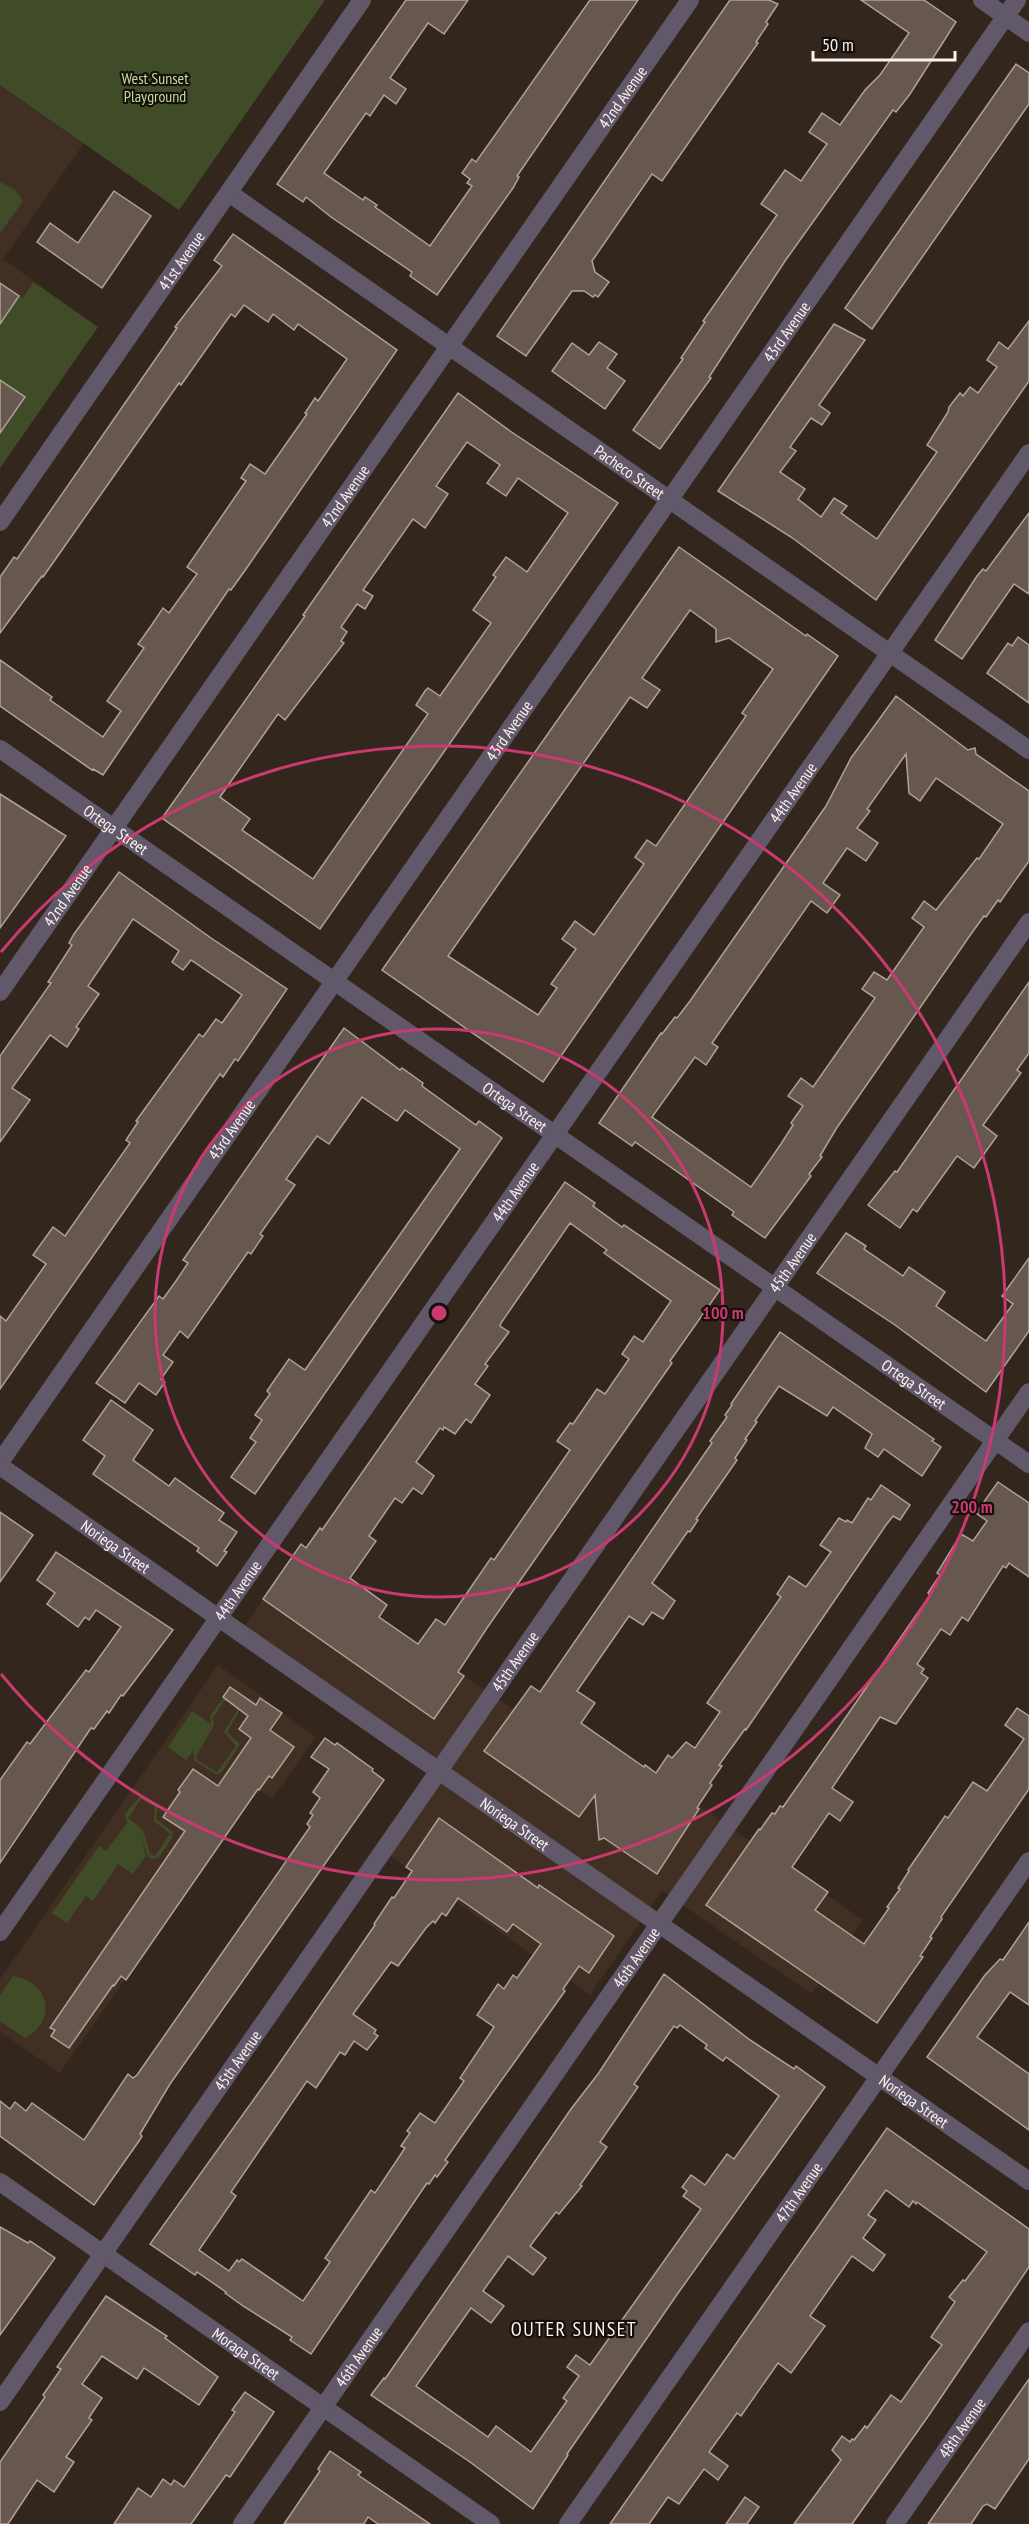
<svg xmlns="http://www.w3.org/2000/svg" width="1029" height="2524" viewBox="0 0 1029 2524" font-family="'PT Sans Narrow',sans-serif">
<rect width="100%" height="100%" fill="#32261d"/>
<g fill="#402f22">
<path d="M 0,85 L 84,143 L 3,259 L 98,327 L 0,468 Z"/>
<path d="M 301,1544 L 387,1605 L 379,1617 L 464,1676 L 573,1749 L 588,1728 L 863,1920 L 812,1994 L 662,1891 L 590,1995 L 383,1851 L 439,1771 L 240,1633 Z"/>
<path d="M 218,1665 L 264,1697 L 263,1700 L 316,1737 L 272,1799 L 257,1789 L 60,2073 L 0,2032 L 0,1979 Z"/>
</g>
<g fill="#404c28" fill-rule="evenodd">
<path d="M 0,0 L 325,0 L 179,210 L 0,85 Z"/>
<path d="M 0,182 L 15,190 L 23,201 L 0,233 Z"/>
<path d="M 33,282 L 98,327 L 0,468 L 0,433 L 25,397 L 0,380 L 0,324 L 19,296 L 23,298 Z"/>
<path d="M 226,1697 L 241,1708 L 227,1732 L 240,1744 L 222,1772 L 217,1775 L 195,1761 L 193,1751 L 186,1760 L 168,1747 L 192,1711 L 211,1724 L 210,1716 L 221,1701 ZM 224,1701 L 228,1701 L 238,1709 L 224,1732 L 236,1746 L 217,1772 L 197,1760 L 196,1756 L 214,1726 L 213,1718 Z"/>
<path d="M 141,1795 L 158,1806 L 156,1819 L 173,1832 L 172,1838 L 158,1858 L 152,1859 L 148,1857 L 139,1831 L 146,1856 L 133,1874 L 118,1864 L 93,1901 L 86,1896 L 67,1923 L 52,1913 L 99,1846 L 106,1851 L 127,1823 L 125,1814 ZM 141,1799 L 155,1807 L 154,1821 L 170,1834 L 155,1856 L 150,1853 L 143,1830 L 128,1818 Z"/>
<path d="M 13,1976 C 49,1981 58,2021 25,2038 L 0,2021 L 0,1995 Z"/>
</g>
<g fill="#66584f" stroke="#b1a197" stroke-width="1.5" fill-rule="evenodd">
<path d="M 406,0 L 468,0 L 444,34 L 428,23 L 390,78 L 406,89 L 396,104 L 384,95 L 370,116 L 366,113 L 324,173 L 363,200 L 365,197 L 377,205 L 375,207 L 430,246 L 472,186 L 467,183 L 470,179 L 462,173 L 472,159 L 476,162 L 590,0 L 638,0 L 517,176 L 519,177 L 513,188 L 437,295 L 410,276 L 412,272 L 331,217 L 306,197 L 303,202 L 277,184 Z"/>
<path d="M 730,0 L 769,0 L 778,4 L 766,22 L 768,24 L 756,42 L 758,43 L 662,181 L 652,174 L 592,261 L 595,272 L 609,282 L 598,297 L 595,295 L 593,297 L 584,291 L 572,291 L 526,356 L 497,336 Z"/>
<path d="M 861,0 L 924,0 L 956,22 L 910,94 L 896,112 L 893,110 L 785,261 L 709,377 L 711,378 L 660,449 L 633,430 L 683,359 L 681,358 L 705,322 L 703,321 L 777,215 L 761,204 L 785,170 L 801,181 L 827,144 L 809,132 L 822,113 L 840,125 L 865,90 L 880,75 L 909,33 Z"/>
<path d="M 1016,64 L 1029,73 L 1029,104 L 872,329 L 845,308 Z"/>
<path d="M 114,191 L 151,216 L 102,288 L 37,242 L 50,223 L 78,243 Z"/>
<path d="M 233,234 L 397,350 L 246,569 L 231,590 L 229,589 L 103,775 L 93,769 L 92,770 L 0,706 L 0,660 L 52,697 L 50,700 L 103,737 L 121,711 L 107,701 L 144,648 L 138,644 L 151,626 L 163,608 L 169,613 L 197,574 L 187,567 L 246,481 L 241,478 L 250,464 L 265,474 L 307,414 L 305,413 L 315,398 L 318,401 L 347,359 L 298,324 L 294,330 L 273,314 L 268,322 L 244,305 L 235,317 L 231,314 L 181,385 L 179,383 L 43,577 L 42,576 L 0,633 L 0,577 L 14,557 L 17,559 L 177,328 L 175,327 L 222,266 L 214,260 Z"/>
<path d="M 0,283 L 19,296 L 0,324 Z"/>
<path d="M 1029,321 L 1029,381 L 876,600 L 791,537 L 718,491 L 834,324 L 865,340 L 819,405 L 830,413 L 822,425 L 811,418 L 790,447 L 796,451 L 780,472 L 805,489 L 798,499 L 821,517 L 834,498 L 847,506 L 841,513 L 877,539 L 937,452 L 927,445 L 948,412 L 949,407 L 960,393 L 963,396 L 970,387 L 978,393 L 997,367 L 987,360 L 999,342 L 1008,349 Z"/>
<path d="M 599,342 L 617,354 L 607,368 L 625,381 L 605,409 L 552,371 L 572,343 L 589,355 Z"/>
<path d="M 0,380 L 25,397 L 0,433 Z"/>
<path d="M 458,393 L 510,431 L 618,503 L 320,929 L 162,818 L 305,616 L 303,615 ZM 467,442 L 500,465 L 487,483 L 506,496 L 518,478 L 568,513 L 527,572 L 506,557 L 493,575 L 496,577 L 473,610 L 491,623 L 440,696 L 428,688 L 425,691 L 416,705 L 428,714 L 313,879 L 242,830 L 250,819 L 220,797 L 278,714 L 285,720 L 344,643 L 341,641 L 347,632 L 341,627 L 357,604 L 365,609 L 373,596 L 363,590 L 413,519 L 425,528 L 448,494 L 436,486 Z"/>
<path d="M 1029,513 L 1029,594 L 1014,584 L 962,659 L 935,640 L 977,576 L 983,569 L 986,571 Z"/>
<path d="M 679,547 L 806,636 L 807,634 L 838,656 L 543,1082 L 382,970 ZM 690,610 L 716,629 L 716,642 L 729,638 L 773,669 L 742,713 L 746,716 L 656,846 L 647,840 L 635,857 L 644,864 L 594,935 L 575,921 L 562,939 L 576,949 L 551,984 L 557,988 L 538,1015 L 448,956 L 630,697 L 647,708 L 660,690 L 642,678 Z"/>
<path d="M 1018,637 L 1029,645 L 1029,703 L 987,673 L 1008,643 L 1012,646 Z"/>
<path d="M 896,696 L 968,750 L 975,748 L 976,754 L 1029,791 L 1029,861 L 1000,902 L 998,900 L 986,917 L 984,916 L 971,934 L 836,1129 L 820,1156 L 822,1157 L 809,1174 L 811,1176 L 765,1238 L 732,1215 L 734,1212 L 662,1161 L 635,1142 L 632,1146 L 599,1123 L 661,1033 L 662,1034 L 675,1017 L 677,1018 L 690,1001 L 826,806 L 851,758 ZM 906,754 L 909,793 L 920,801 L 936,778 L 1003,824 L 979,859 L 977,858 L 936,910 L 924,901 L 912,918 L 924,927 L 887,980 L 874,972 L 862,989 L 875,998 L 813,1087 L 801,1078 L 788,1096 L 803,1106 L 791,1123 L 793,1125 L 781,1144 L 751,1187 L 652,1117 L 695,1057 L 706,1065 L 718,1047 L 712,1043 L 811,901 L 827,913 L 840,895 L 823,883 L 847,848 L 866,861 L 878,843 L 857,828 L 870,811 L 867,809 Z"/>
<path d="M 0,794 L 66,836 L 0,928 Z"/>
<path d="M 119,872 L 211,938 L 287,989 L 238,1061 L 235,1059 L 223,1077 L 220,1074 L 0,1389 L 0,1316 L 6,1321 L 46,1264 L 33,1255 L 53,1227 L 65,1236 L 130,1143 L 126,1140 L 138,1122 L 136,1121 L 199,1034 L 203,1037 L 216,1019 L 222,1023 L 242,995 L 191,960 L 183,970 L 172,962 L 179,951 L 133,919 L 88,986 L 99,994 L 76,1027 L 79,1029 L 67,1047 L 50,1035 L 12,1088 L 30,1100 L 0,1142 L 0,1056 L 51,983 L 48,982 L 72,945 L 69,943 L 74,934 Z"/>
<path d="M 1029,982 L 1029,1053 L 1017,1070 L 1021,1073 L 983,1125 L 997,1136 L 974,1168 L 957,1156 L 917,1212 L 913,1209 L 900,1228 L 868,1205 L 895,1171 L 897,1172 Z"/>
<path d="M 344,1028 L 400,1070 L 402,1068 L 423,1083 L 422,1086 L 476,1125 L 479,1121 L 502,1138 L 255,1494 L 231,1477 L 256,1442 L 250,1438 L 262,1420 L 255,1415 L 270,1394 L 267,1391 L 289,1359 L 305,1370 L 460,1149 L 422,1122 L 405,1110 L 397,1121 L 362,1097 L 329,1144 L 317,1136 L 286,1179 L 295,1185 L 260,1234 L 263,1236 L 251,1254 L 248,1252 L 188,1338 L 180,1331 L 163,1355 L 173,1362 L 161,1379 L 165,1382 L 156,1395 L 139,1383 L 125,1403 L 96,1383 L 159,1296 L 163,1299 L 176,1281 L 188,1263 L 183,1260 Z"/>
<path d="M 565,1182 L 595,1203 L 593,1206 L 622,1227 L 624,1225 L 720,1290 L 670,1361 L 672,1363 L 487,1628 L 458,1672 L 464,1676 L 434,1719 L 263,1599 L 301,1544 L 306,1548 L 320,1528 L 322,1530 ZM 570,1223 L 607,1250 L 604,1253 L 671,1301 L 643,1342 L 634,1336 L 622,1354 L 629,1359 L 605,1394 L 597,1389 L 573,1424 L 570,1423 L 557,1441 L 570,1450 L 494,1560 L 491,1558 L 445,1625 L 436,1619 L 418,1644 L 379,1617 L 387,1605 L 350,1578 L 376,1541 L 369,1536 L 395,1498 L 402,1503 L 413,1488 L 422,1494 L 434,1476 L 416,1462 L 440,1428 L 443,1430 L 444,1427 L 455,1434 L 466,1419 L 471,1423 L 490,1395 L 475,1384 L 488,1366 L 485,1364 L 509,1332 L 500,1326 L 501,1323 Z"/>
<path d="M 846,1233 L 866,1246 L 864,1249 L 903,1276 L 909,1267 L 945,1292 L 936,1306 L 986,1341 L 1013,1304 L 1002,1296 L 1029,1258 L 1029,1331 L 986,1392 L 895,1325 L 817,1273 Z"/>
<path d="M 780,1332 L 934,1439 L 932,1441 L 941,1447 L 922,1476 L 884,1449 L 878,1457 L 865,1448 L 872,1434 L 833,1407 L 827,1416 L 779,1386 L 755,1421 L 757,1422 L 745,1439 L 747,1440 L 735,1458 L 737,1460 L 696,1519 L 698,1520 L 690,1532 L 688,1531 L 652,1583 L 675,1601 L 663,1619 L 652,1612 L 643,1625 L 629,1616 L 577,1691 L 595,1703 L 581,1723 L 644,1767 L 645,1765 L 656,1773 L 668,1755 L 672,1758 L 686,1742 L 695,1748 L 720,1712 L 707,1703 L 781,1597 L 777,1594 L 789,1576 L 806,1587 L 831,1552 L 820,1545 L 839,1518 L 846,1522 L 847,1520 L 852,1523 L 868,1498 L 871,1500 L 881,1485 L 910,1505 L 900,1520 L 893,1516 L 886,1525 L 746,1730 L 745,1729 L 719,1765 L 722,1766 L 710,1783 L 712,1785 L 700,1803 L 697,1808 L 699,1809 L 657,1874 L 604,1838 L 599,1840 L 595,1795 L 579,1817 L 484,1751 L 531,1686 L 540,1692 L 712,1443 L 710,1441 L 727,1417 L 725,1415 L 732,1405 L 731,1404 Z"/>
<path d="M 111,1400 L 153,1430 L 133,1460 L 169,1486 L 175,1478 L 224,1513 L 219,1520 L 237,1532 L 224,1551 L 227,1552 L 217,1566 L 197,1551 L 199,1548 L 93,1474 L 105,1456 L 83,1440 Z"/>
<path d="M 998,1482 L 1029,1503 L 1029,1577 L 1009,1563 L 1006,1568 L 1003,1566 L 968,1621 L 962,1617 L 950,1635 L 941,1629 L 917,1664 L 924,1669 L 921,1673 L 928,1678 L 896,1724 L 880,1717 L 832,1788 L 853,1802 L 840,1821 L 829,1813 L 792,1867 L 828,1892 L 815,1910 L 864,1944 L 889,1908 L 887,1907 L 900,1889 L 898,1888 L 909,1871 L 908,1870 L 945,1816 L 948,1818 L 973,1782 L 987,1791 L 1024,1739 L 1005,1725 L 1017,1708 L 1029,1716 L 1029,1789 L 941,1917 L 942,1919 L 930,1937 L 932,1938 L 920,1956 L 923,1957 L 877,2023 L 706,1905 L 759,1829 L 760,1830 L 772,1813 L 775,1814 L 780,1806 L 783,1807 L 837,1730 L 930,1595 L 928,1593 L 940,1575 L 937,1573 L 961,1534 L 973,1541 L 987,1521 L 976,1513 Z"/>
<path d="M 0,1512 L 33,1535 L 0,1582 Z"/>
<path d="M 56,1552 L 173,1630 L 123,1696 L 121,1695 L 109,1713 L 107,1711 L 94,1729 L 91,1728 L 0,1863 L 0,1780 L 27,1742 L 30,1744 L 86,1670 L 89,1672 L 121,1627 L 96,1610 L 89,1620 L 85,1617 L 78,1627 L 47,1604 L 55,1593 L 37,1580 Z"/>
<path d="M 230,1687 L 256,1705 L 260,1698 L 282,1713 L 270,1730 L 294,1747 L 272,1778 L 269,1776 L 259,1790 L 258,1789 L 126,1980 L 121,1976 L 114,1986 L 113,1985 L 69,2048 L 51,2036 L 55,2030 L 50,2028 L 185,1831 L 163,1817 L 180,1792 L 178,1790 L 193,1769 L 218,1786 L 251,1738 L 239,1729 L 248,1716 L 223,1697 Z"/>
<path d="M 325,1738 L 335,1745 L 337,1743 L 373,1769 L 372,1771 L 384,1780 L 170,2084 L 140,2134 L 142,2136 L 139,2141 L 94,2205 L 0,2136 L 0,2101 L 10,2109 L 15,2102 L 26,2111 L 32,2103 L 84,2140 L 128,2074 L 133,2078 L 137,2075 L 310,1827 L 307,1824 L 313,1815 L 310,1813 L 320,1798 L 313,1792 L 329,1769 L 311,1757 Z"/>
<path d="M 439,1818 L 538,1888 L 539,1885 L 614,1936 L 589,1973 L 579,1966 L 563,1989 L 565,1991 L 459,2140 L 445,2160 L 448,2162 L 437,2177 L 435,2175 L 429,2184 L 427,2183 L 311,2354 L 290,2340 L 292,2337 L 243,2306 L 225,2293 L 226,2292 L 197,2272 L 195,2275 L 150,2244 L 272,2074 L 375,1925 L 374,1924 L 392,1897 L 394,1898 L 412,1871 L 406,1867 ZM 458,1898 L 507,1932 L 513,1924 L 541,1944 L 517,1978 L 513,1975 L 504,1989 L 498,1984 L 477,2015 L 494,2027 L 460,2078 L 464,2081 L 435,2123 L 420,2113 L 407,2131 L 410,2133 L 401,2146 L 405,2148 L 375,2193 L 371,2190 L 325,2258 L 330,2262 L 303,2301 L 242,2259 L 239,2262 L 237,2260 L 229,2271 L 199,2250 L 236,2196 L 231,2192 L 307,2081 L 316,2088 L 340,2052 L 345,2055 L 354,2041 L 367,2050 L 378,2036 L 374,2033 L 376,2030 L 353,2014 L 391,1962 L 398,1966 L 426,1928 L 433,1921 L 435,1923 L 442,1913 L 446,1916 Z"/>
<path d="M 1029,1922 L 1029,2005 L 1010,1992 L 977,2037 L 1029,2074 L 1029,2130 L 927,2057 L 985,1975 L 1000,1959 L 1003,1960 Z"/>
<path d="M 664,1974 L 750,2040 L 794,2069 L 796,2066 L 825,2087 L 676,2296 L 567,2454 L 568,2455 L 533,2509 L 470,2462 L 371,2395 L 384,2378 L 385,2379 L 571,2109 L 598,2074 ZM 680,2025 L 707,2045 L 705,2048 L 723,2061 L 726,2057 L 779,2096 L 734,2159 L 727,2154 L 705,2185 L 691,2175 L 682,2187 L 687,2191 L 683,2196 L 701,2209 L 590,2365 L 576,2355 L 567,2367 L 579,2376 L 563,2398 L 567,2401 L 531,2452 L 496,2426 L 488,2437 L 416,2386 L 471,2308 L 491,2323 L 504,2306 L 483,2291 L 508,2256 L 533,2275 L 546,2258 L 530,2246 L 556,2212 L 559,2214 L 582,2186 L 580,2185 L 607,2147 L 600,2142 L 638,2087 L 634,2084 L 674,2026 L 677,2028 Z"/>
<path d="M 887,2128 L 1029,2229 L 1029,2267 L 929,2415 L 852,2524 L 794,2524 L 841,2460 L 832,2450 L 842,2436 L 850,2442 L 852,2439 L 854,2440 L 865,2426 L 867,2428 L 891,2395 L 901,2402 L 929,2362 L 942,2345 L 931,2337 L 955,2302 L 949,2297 L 963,2280 L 965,2281 L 987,2252 L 917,2202 L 916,2204 L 913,2201 L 909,2207 L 886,2190 L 868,2215 L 876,2220 L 863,2238 L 885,2255 L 873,2271 L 852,2256 L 810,2316 L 825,2326 L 791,2373 L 778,2363 L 741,2416 L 737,2413 L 709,2452 L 728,2466 L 718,2480 L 704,2469 L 679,2504 L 668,2497 L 649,2524 L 610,2524 Z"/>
<path d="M 0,2227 L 28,2243 L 30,2241 L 55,2258 L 0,2335 Z"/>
<path d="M 106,2296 L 167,2336 L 165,2338 L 218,2377 L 199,2405 L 144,2368 L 137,2379 L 102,2356 L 82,2384 L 102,2398 L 90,2416 L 89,2418 L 92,2420 L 66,2457 L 74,2462 L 54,2492 L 37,2480 L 8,2524 L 0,2524 L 0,2462 L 45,2397 L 43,2395 L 61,2369 L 57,2367 Z"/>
<path d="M 1029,2379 L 1029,2459 L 995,2509 L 987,2504 L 983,2506 L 971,2524 L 928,2524 Z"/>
<path d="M 245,2392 L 274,2412 L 230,2477 L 226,2475 L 191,2524 L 114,2524 L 138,2488 L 151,2497 L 163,2479 L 171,2485 L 174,2480 L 184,2487 L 235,2412 L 232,2410 Z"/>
<path d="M 330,2451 L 361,2472 L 358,2475 L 430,2524 L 378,2524 L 368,2517 L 364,2524 L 284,2524 L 320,2471 L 318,2469 Z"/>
<path d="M 745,2497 L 759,2507 L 747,2524 L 726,2524 Z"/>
</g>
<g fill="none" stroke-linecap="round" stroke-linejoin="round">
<g stroke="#61596a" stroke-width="18">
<path d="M 982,0 L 1029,33"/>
<path id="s1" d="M 229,193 L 1029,750"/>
<path id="s2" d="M 0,522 L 362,0"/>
<path id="s3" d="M 0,749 L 1029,1464"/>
<path id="s4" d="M 0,992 L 690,0"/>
<path id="s5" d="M 0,1462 L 1017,0"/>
<path id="s6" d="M 0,1466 L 1029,2181"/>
<path id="s7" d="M 0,1932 L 1029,453"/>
<path id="s8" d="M 0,2182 L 491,2524"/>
<path id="s9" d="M 0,2402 L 1029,922"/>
<path id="s10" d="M 242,2524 L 1029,1392"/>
<path id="s11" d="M 568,2524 L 1029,1861"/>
<path id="s12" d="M 895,2524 L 1029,2331"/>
</g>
</g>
<g fill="none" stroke="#cb3971" stroke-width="3">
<circle cx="439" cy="1313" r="284"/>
<path d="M1 952A567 567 0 1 1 1 1674"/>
</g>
<g text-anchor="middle" stroke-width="4.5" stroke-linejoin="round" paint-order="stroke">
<g font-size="16" fill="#c5dc98" stroke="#15100c">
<text x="155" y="84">West Sunset<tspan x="155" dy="18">Playground</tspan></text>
</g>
<g font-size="16" fill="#fbf3ed" stroke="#15100c">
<text dy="6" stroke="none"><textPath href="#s4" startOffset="1090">42nd Avenue</textPath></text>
<text dy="6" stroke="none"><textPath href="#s2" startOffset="318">41st Avenue</textPath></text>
<text dy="6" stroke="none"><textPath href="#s5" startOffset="1377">43rd Avenue</textPath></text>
<text dy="6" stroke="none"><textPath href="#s1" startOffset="488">Pacheco Street</textPath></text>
<text dy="6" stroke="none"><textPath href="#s4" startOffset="604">42nd Avenue</textPath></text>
<text dy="6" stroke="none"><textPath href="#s5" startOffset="891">43rd Avenue</textPath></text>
<text dy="6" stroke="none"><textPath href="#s7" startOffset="1388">44th Avenue</textPath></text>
<text dy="6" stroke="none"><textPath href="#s3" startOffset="141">Ortega Street</textPath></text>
<text dy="6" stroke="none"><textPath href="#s4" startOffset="118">42nd Avenue</textPath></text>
<text dy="6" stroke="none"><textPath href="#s3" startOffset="627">Ortega Street</textPath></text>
<text dy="6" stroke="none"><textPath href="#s5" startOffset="405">43rd Avenue</textPath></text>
<text dy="6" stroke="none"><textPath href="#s7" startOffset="902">44th Avenue</textPath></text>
<text dy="6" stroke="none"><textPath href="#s9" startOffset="1388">45th Avenue</textPath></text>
<text dy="6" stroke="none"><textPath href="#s3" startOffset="1113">Ortega Street</textPath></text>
<text dy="6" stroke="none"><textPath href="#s6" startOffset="141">Noriega Street</textPath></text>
<text dy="6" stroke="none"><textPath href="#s7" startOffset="416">44th Avenue</textPath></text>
<text dy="6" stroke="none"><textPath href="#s9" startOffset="902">45th Avenue</textPath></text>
<text dy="6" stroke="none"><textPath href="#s6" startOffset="627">Noriega Street</textPath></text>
<text dy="6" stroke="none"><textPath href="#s10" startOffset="690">46th Avenue</textPath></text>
<text dy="6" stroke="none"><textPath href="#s9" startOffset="416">45th Avenue</textPath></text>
<text dy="6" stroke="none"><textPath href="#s6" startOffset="1113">Noriega Street</textPath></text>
<text dy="6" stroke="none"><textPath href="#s11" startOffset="404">47th Avenue</textPath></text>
<text dy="6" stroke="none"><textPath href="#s8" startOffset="300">Moraga Street</textPath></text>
<text dy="6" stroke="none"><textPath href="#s10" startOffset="204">46th Avenue</textPath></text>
<text dy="6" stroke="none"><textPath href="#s12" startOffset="117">48th Avenue</textPath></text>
</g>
<g font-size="20" letter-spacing="1.5" fill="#fbf3ed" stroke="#15100c">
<text x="574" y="2336">OUTER SUNSET</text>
</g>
</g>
<circle cx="439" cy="1313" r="9" fill="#cb3971" stroke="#15100c" stroke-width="3"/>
<g font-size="18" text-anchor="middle" font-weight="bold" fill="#cb3971" stroke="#15100c" stroke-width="4.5" stroke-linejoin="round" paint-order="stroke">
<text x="723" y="1319">100 m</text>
<text x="972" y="1513">200 m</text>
</g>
<path d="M813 51v9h142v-9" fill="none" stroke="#fbf3ed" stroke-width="3"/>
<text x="822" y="51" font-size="18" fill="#fbf3ed" stroke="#15100c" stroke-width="4.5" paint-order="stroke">50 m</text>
</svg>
